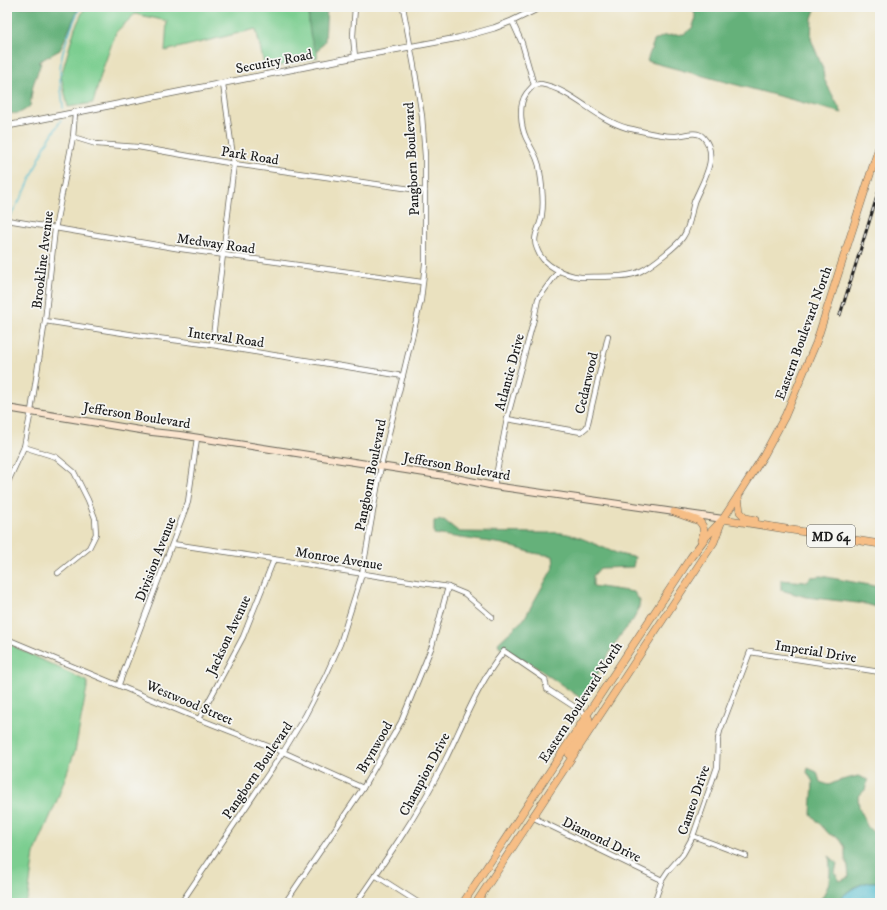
<svg xmlns="http://www.w3.org/2000/svg" width="887" height="910" viewBox="0 0 887 910" font-family="'IM FELL DW Pica',serif">
<rect width="100%" height="100%" fill="#f6f6f2"/>
<filter id="ink" filterUnits="userSpaceOnUse"><feTurbulence type="fractalNoise" baseFrequency=".025" numOctaves="2"/><feDisplacementMap in="SourceGraphic" scale="8" xChannelSelector="R" yChannelSelector="G"/><feConvolveMatrix kernelMatrix="1 2 1 2 8 2 1 2 1" color-interpolation-filters="sRGB"/></filter>
<filter id="wash" filterUnits="userSpaceOnUse"><feTurbulence type="fractalNoise" baseFrequency=".012" numOctaves="4" result="noise"/><feDisplacementMap in="SourceGraphic" scale="16" xChannelSelector="R" yChannelSelector="G"/><feGaussianBlur stdDeviation="0.9" result="paint"/><feColorMatrix in="noise" values="0 0 0 0 0 0 0 0 0 0 0 0 0 0 0 0 0 1.4 0 .05"/><feComposite in="paint" operator="in"/></filter>
<g filter="url(#wash)">
<rect width="100%" height="100%" fill="#eae1bf"/>
<g fill="#7cce90" stroke="#4c7556">
<path d="M 85,7 L 320,7 L 317,58 L 265,69 L 256,29 L 165,51 L 167,21 L 135,14 L 116,32 L 103,68 L 93,103 L 68,107 L 61,76 L 75,28 Z"/>
<path d="M 7,643 L 88,682 L 75,751 L 56,803 L 34,854 L 28,897 L 25,903 L 7,903 Z"/>
</g>
<g fill="#65b17a" stroke="#40664b">
<path d="M 7,7 L 79,7 L 60,50 L 38,62 L 41,63 L 33,85 L 30,106 C 23,112 16,116 7,112 Z"/>
<path d="M 309,7 L 327,7 L 325,41 L 317,52 C 309,41 308,20 309,7 Z"/>
<path d="M 689,7 L 816,7 L 812,18 L 811,39 L 823,69 L 824,79 L 842,113 L 647,61 L 654,41 L 663,36 L 684,34 L 692,28 L 696,18 L 693,9 Z"/>
<path d="M 444,520 L 459,532 L 548,533 C 572,530 592,544 614,552 C 620,555 628,556 635,557 L 633,567 L 600,568 L 593,576 L 593,586 L 634,592 L 640,601 L 638,611 L 633,620 L 620,636 L 582,699 L 536,667 L 499,646 L 498,643 L 524,619 L 554,566 L 553,556 L 533,553 L 503,544 L 434,534 L 434,521 Z"/>
<path d="M 821,576 L 880,587 L 880,608 L 866,604 L 806,597 L 781,590 L 781,580 L 806,582 L 811,577 Z"/>
<path d="M 808,768 L 817,772 L 820,782 L 829,785 L 838,781 L 858,776 L 868,780 L 865,790 L 858,797 L 859,807 L 867,826 L 874,833 L 880,846 L 880,882 C 859,881 850,889 835,903 L 818,903 C 831,885 831,877 829,856 L 837,863 L 835,873 L 840,881 L 849,877 L 848,867 L 845,857 L 845,847 L 839,838 L 829,834 L 811,814 L 813,782 L 807,772 Z"/>
</g>
<path fill="#53bdcf" stroke="#386c76" d="M 870,882 L 880,882 L 880,903 L 835,903 C 846,893 855,885 870,882 Z"/>
<g fill="none" stroke-linecap="round" stroke-linejoin="round">
<g stroke="#53bdcf" stroke-width="1.5">
<path d="M 63,108 C 63,98 60,87 60,77 C 59,53 71,29 80,7"/>
<path d="M 11,215 L 26,189 L 45,146 L 61,120"/>
<path d="M 7,240 L 8,227"/>
</g>
</g>
</g>
<g filter="url(#ink)">
<g fill="none" stroke-linecap="round" stroke-linejoin="round">
<g stroke="#646155" stroke-width="6">
<g id="minor">
<path d="M 512,21 L 522,43 L 534,85"/>
<path d="M 355,57 L 353,36 L 355,7"/>
<path d="M 541,84 C 573,90 595,119 627,128 C 642,131 658,136 674,136 C 683,136 696,130 703,137 C 721,156 701,184 694,202 C 691,213 690,227 683,237 C 677,246 651,266 641,271 C 626,279 598,276 581,277 C 564,275 543,266 537,249 C 531,236 541,227 542,214 C 544,201 542,185 540,172 C 539,159 532,150 526,138 C 521,127 518,105 526,94 C 528,91 531,88 534,85 Z"/>
<path d="M 73,137 L 96,144 L 138,147 L 234,164 L 425,191"/>
<path d="M 7,220 L 181,249 L 422,282"/>
<path d="M 45,321 L 142,336 L 212,345 L 403,376"/>
<path d="M 212,345 L 234,164 L 223,84"/>
<path d="M 507,419 L 581,432 L 587,427 L 608,336"/>
<path d="M 24,447 L 56,457 L 74,472 L 88,500 L 95,518 L 96,534 L 89,548 L 58,573"/>
<path d="M 7,484 L 24,447 L 31,411 L 45,321 L 55,229 L 73,137 L 75,113"/>
<path d="M 494,486 L 507,419 L 534,319 L 538,299 L 559,270"/>
<path d="M 173,544 L 306,564 L 332,569 L 448,587 L 465,594 L 492,617"/>
<path d="M 7,639 L 199,719 L 283,752 L 363,788"/>
<path d="M 119,684 L 188,502 L 197,438"/>
<path d="M 199,719 L 243,637 L 274,559"/>
<path d="M 532,817 L 662,880"/>
<path d="M 693,836 L 746,856"/>
<path d="M 375,875 L 419,903"/>
<path d="M 181,903 L 283,752 L 305,716 L 326,675 L 340,644 L 346,625 L 362,574 L 381,466 L 421,300 L 425,264 L 425,156 L 422,116 L 414,66 L 403,7"/>
<path d="M 285,903 L 363,788 L 401,722 L 432,646 L 448,587"/>
<path d="M 356,903 C 385,861 415,819 438,774 C 460,733 475,687 504,651 L 545,679 L 547,689 L 587,715"/>
<path d="M 654,903 L 662,880 L 668,871 L 683,854 L 693,836 L 717,767 L 718,739 L 720,731 L 750,652 L 880,672"/>
</g>
</g>
<g stroke="#646155" stroke-width="7">
<path id="tertiary" d="M 7,126 L 355,57 L 458,38 L 494,28 L 512,21 L 541,7"/>
</g>
<g stroke="#646155" stroke-width="8">
<path id="secondary" d="M 7,408 L 152,432 L 180,435 L 451,477 L 494,486 L 723,519"/>
</g>
<g stroke="#646155" stroke-width="8">
<g id="primary">
<path d="M 738,496 L 740,512 L 746,518 L 755,520"/>
<path d="M 674,512 L 699,521 C 705,527 705,533 701,540"/>
<path d="M 723,519 L 880,544"/>
<path d="M 569,754 L 588,724 L 589,719 L 587,715"/>
<path d="M 463,903 L 691,557 L 706,537 L 723,519 L 738,496 L 764,455 L 785,416 L 816,343 L 880,144"/>
<path d="M 476,903 L 714,542 L 721,523"/>
</g>
</g>
<use href="#minor" stroke="#fff" stroke-width="4.5"/>
<use href="#tertiary" stroke="#fff" stroke-width="5.5"/>
<use href="#secondary" stroke="#fbe5cf" stroke-width="6"/>
<use href="#primary" stroke="#f6be86" stroke-width="7"/>
<g stroke="#1c1c1c" stroke-width="3">
<path id="rail" d="M 840,315 L 880,187"/>
</g>
<use href="#rail" stroke="#f6f6f2" stroke-width="1.5" stroke-dasharray="4.5" stroke-linecap="butt"/>
</g>
</g>
<g text-anchor="middle" stroke-width="3.5" stroke-linejoin="round" paint-order="stroke">
<rect fill="#f6f6f2" stroke="#5d5d5c" stroke-width="1" x="807" y="525" width="48" height="22" rx="3"/>
<g font-size="13" font-weight="bold" fill="#1c1c1c">
<text x="831" y="541">MD 64</text>
</g>
<g font-size="14" fill="#1c1c1c" stroke="#f6f6f2">
<text transform="translate(274 61) rotate(-11)" y="5">Security Road</text>
<text transform="translate(250 155) rotate(9)" y="5">Park Road</text>
<text transform="translate(411 159) rotate(-93)" y="5">Pangborn Boulevard</text>
<text transform="translate(216 243) rotate(8)" y="5">Medway Road</text>
<text transform="translate(42 260) rotate(-83)" y="5">Brookline Avenue</text>
<text transform="translate(803 333) rotate(-70)" y="5">Eastern Boulevard North</text>
<text transform="translate(226 337) rotate(8)" y="5">Interval Road</text>
<text transform="translate(509 372) rotate(-75)" y="5">Atlantic Drive</text>
<text transform="translate(586 383) rotate(-77)" y="5">Cedarwood</text>
<text transform="translate(137 415) rotate(9)" y="5">Jefferson Boulevard</text>
<text transform="translate(457 466) rotate(10)" y="5">Jefferson Boulevard</text>
<text transform="translate(370 475) rotate(-79)" y="5">Pangborn Boulevard</text>
<text transform="translate(339 558) rotate(9)" y="5">Monroe Avenue</text>
<text transform="translate(155 559) rotate(-69)" y="5">Division Avenue</text>
<text transform="translate(228 635) rotate(-65)" y="5">Jackson Avenue</text>
<text transform="translate(816 651) rotate(9)" y="5">Imperial Drive</text>
<text transform="translate(190 702) rotate(23)" y="5">Westwood Street</text>
<text transform="translate(580 702) rotate(-57)" y="5">Eastern Boulevard North</text>
<text transform="translate(374 747) rotate(-60)" y="5">Brynwood</text>
<text transform="translate(257 770) rotate(-56)" y="5">Pangborn Boulevard</text>
<text transform="translate(424 774) rotate(-62)" y="5">Champion Drive</text>
<text transform="translate(693 800) rotate(-71)" y="5">Cameo Drive</text>
<text transform="translate(602 839) rotate(26)" y="5">Diamond Drive</text>
</g>
</g>
<rect width="887" height="910" fill="none" stroke="#f6f6f2" stroke-width="24"/>
</svg>
